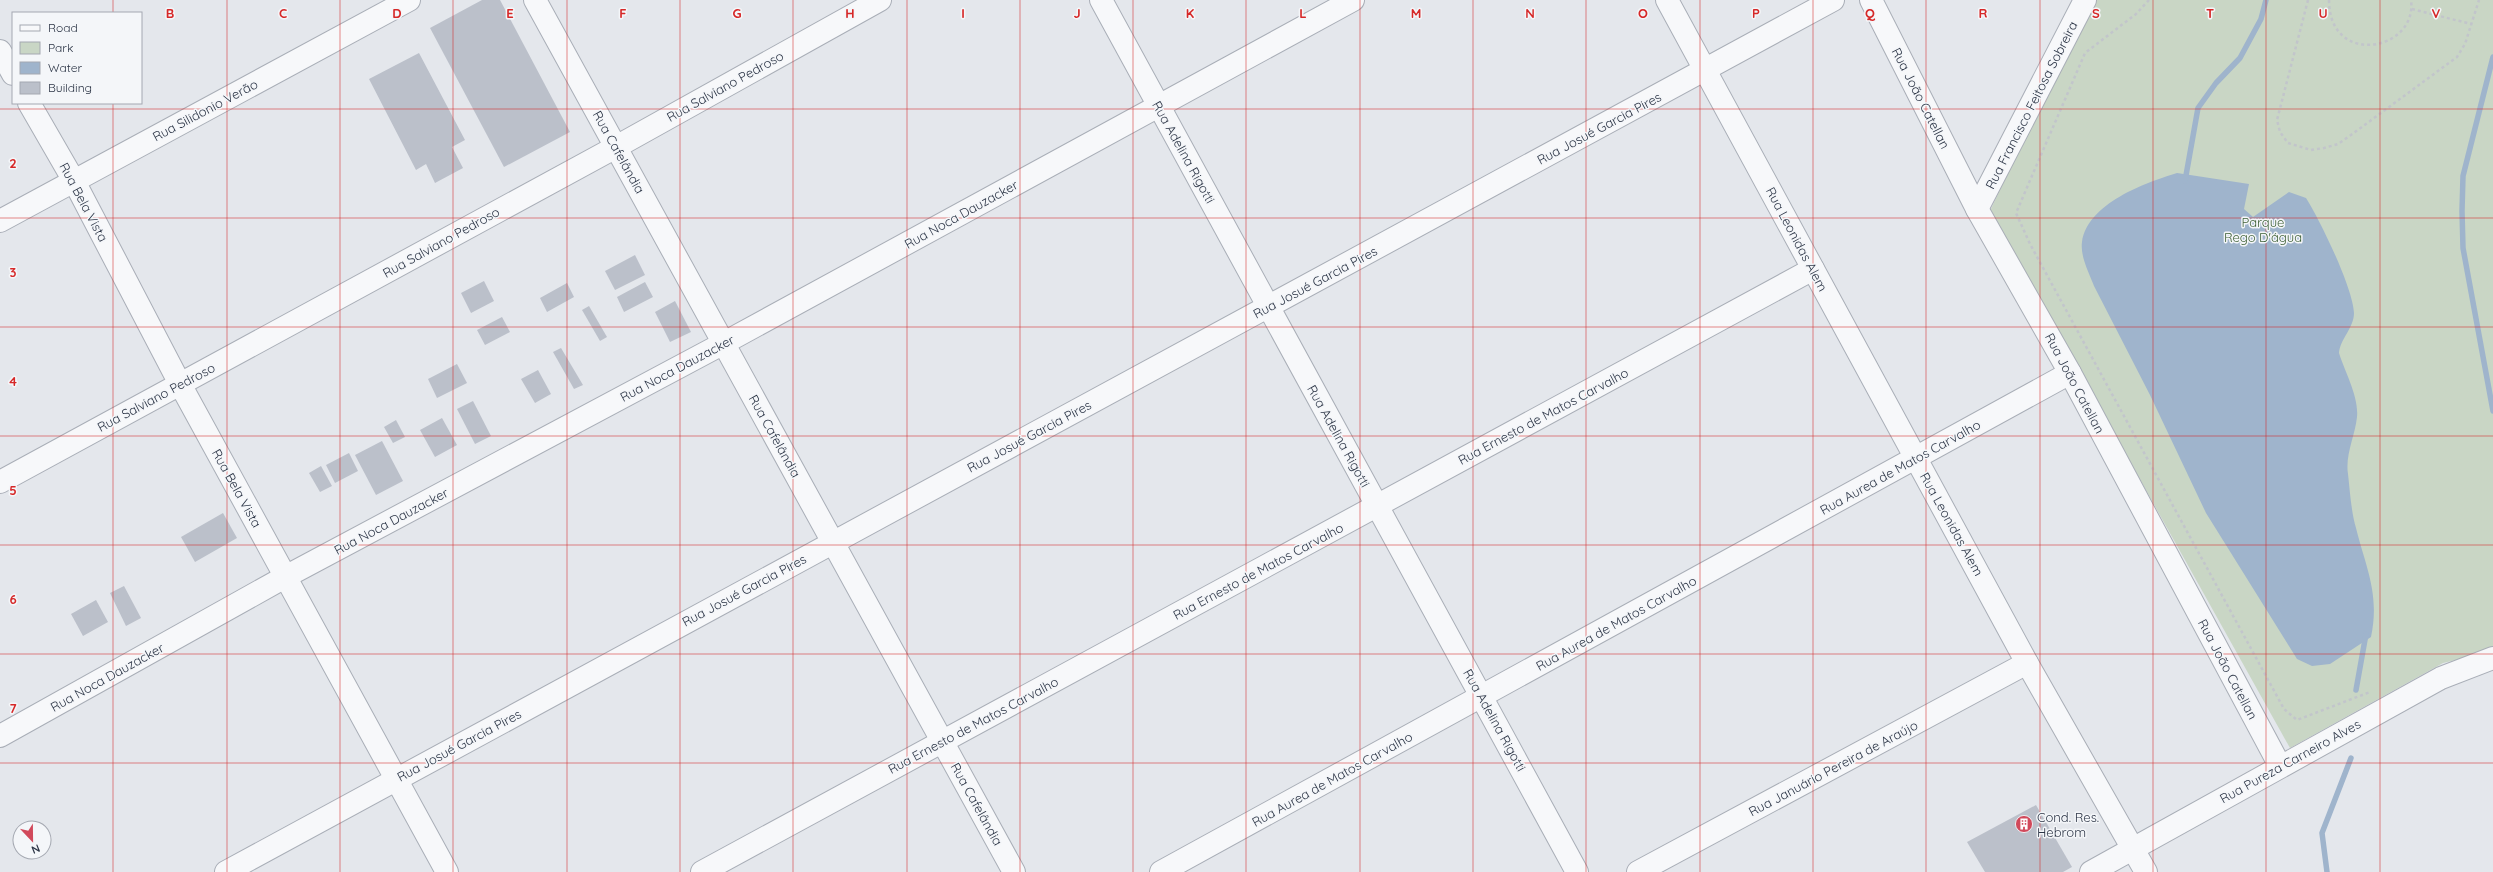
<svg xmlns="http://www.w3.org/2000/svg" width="2493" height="872" viewBox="0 0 2493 872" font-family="Quicksand,sans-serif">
<rect width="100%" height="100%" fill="#e4e7ec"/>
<path fill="#c9d6c5" d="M 2089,0 L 2493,0 L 2493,651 L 2443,663 L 2290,748 L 1990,211 Z"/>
<path fill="#9fb4cc" d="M 2177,173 L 2249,184 L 2244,209 L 2253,217 L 2289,192 L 2306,198 C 2320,220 2353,288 2354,313 C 2354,328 2340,339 2339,353 C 2345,372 2359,397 2357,417 C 2355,436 2345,455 2348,474 C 2350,491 2351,511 2356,528 C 2366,568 2380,594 2371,637 L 2330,664 L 2312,666 L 2297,659 L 2206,513 L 2150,395 L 2094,286 C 2089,273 2080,256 2082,242 C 2088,203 2145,183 2177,173 Z"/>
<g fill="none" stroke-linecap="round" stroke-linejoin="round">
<g stroke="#9fb4cc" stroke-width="5.5">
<path d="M 2493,57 L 2463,176 L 2462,211 L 2463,248 L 2493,411"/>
<path d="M 2185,181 L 2198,108 L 2216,83 L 2240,58 L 2261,19 L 2266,0"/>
<path d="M 2356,690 L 2366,634"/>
<path d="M 2327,872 L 2322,833 L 2351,758"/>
</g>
</g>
<g fill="#bbc0ca">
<path d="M 482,0 L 500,0 L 570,132 L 504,167 L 430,28 Z"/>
<path d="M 419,53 L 465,140 L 452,147 L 463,168 L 435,183 L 426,164 L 416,170 L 369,79 Z"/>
<path d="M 635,255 L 645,275 L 615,290 L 605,271 Z"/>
<path d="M 484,281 L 494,301 L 471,313 L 461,293 Z"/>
<path d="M 645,282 L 653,297 L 624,312 L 617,297 Z"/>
<path d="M 567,283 L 574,297 L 547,312 L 540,298 Z"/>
<path d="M 675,301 L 691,332 L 670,342 L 655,312 Z"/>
<path d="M 589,306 L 607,337 L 600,341 L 582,310 Z"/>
<path d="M 502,317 L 510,332 L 485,345 L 477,330 Z"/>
<path d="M 561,348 L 583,385 L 574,389 L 553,352 Z"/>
<path d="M 457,364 L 467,383 L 437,398 L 428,379 Z"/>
<path d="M 538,370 L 551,394 L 535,403 L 521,379 Z"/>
<path d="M 473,401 L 491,436 L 475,444 L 457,409 Z"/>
<path d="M 442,418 L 457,445 L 435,457 L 420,430 Z"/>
<path d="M 396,420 L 405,437 L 393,443 L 384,427 Z"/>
<path d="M 382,441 L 403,481 L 376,495 L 355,455 Z"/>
<path d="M 349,453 L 358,471 L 335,483 L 326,465 Z"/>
<path d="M 321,466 L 332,486 L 320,492 L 309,473 Z"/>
<path d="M 223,513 L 237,538 L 195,562 L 181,537 Z"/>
<path d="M 124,586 L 141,618 L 126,626 L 110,593 Z"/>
<path d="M 96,600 L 108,622 L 83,636 L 71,614 Z"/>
<path d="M 2036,805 L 2072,867 L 2063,872 L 1985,872 L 1967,842 Z"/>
</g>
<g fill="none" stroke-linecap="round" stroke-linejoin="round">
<g stroke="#a9aeb7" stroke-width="24">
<g id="minor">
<path d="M 535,0 L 1014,872"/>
<path d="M 1101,0 L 1577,872"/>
<path d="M 1667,0 L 2027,663 L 2146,872"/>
<path d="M 1871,0 L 1977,209 L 2070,373 L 2280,766"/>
<path d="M 0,51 L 13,74"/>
<path d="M 29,103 L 74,181 L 180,384 L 447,872"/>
<path d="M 1977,209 L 2085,0"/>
<path d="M 0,221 L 409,0"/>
<path d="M 0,482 L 616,147 L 880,0"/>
<path d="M 0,736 L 285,577 L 724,343 L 1353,0"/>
<path d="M 226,872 L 1833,0"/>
<path d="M 702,872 L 1813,269"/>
<path d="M 1161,872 L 2070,373"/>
<path d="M 1638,872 L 2027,663"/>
<path d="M 2091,872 L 2441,678 L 2493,658"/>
</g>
</g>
<g stroke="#c2c5cb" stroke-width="2.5" stroke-dasharray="3 3" stroke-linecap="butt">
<path d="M 2149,0 L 2136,14 L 2085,53 L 2016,213 L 2030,244 L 2284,709 L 2297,720 L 2370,692"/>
<path d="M 2308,0 L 2277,120 L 2280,132 L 2288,143 L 2311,150 L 2324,148 L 2338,144 L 2351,135 L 2457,57 L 2465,44 L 2479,0"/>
<path d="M 2329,0 C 2329,68 2418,51 2411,0"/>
<path d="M 2412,9 L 2471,24"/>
</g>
<use href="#minor" stroke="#f7f8fa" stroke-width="22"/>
</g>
<path fill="none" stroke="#d62828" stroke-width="1" stroke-opacity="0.55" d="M 113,0 L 113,13M 227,0 L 227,872M 340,0 L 340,872M 453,0 L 453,872M 567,0 L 567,872M 680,0 L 680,872M 793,0 L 793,872M 907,0 L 907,872M 1020,0 L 1020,872M 1133,0 L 1133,872M 1246,0 L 1246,872M 1360,0 L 1360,872M 1473,0 L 1473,872M 1586,0 L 1586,872M 1700,0 L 1700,872M 1813,0 L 1813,872M 1926,0 L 1926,872M 2040,0 L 2040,872M 2153,0 L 2153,872M 2266,0 L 2266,872M 2380,0 L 2380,872M 113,103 L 113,872M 0,109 L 2493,109M 0,218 L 2493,218M 0,327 L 2493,327M 0,436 L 2493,436M 0,545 L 2493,545M 0,654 L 2493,654M 0,763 L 2493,763"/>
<defs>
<g id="building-disc" transform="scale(0.9)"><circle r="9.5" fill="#d1495b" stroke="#f4f6f9"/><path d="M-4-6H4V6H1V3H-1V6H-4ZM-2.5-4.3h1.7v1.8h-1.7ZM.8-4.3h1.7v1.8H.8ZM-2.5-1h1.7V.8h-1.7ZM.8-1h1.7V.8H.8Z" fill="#fff"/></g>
</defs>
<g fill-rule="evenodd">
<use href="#building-disc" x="2024" y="824"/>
</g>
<g text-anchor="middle" stroke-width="3" stroke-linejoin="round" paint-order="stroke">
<g font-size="13" fill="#2b3445" stroke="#f4f6f9">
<text transform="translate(725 86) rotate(-29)" y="5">Rua Salviano Pedroso</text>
<text transform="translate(1921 98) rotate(63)" y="5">Rua João Catellan</text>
<text transform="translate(2031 105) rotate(-63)" y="5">Rua Francisco Feitosa Sobreira</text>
<text transform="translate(205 110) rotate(-28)" y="5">Rua Silidonio Verão</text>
<text transform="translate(1599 128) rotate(-28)" y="5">Rua Josué Garcia Pires</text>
<text transform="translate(619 152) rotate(61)" y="5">Rua Cafelândia</text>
<text transform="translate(1184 152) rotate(61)" y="5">Rua Adelina Rigotti</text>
<text transform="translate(84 202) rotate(62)" y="5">Rua Bela Vista</text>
<text transform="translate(961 214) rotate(-29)" y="5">Rua Noca Dauzacker</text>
<text transform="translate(1797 239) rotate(62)" y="5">Rua Leonidas Alem</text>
<text transform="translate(441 242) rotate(-29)" y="5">Rua Salviano Pedroso</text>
<text transform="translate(1315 282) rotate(-28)" y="5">Rua Josué Garcia Pires</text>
<text transform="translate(677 368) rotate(-28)" y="5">Rua Noca Dauzacker</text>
<text transform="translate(2075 383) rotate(62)" y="5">Rua João Catellan</text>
<text transform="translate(156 397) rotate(-28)" y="5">Rua Salviano Pedroso</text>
<text transform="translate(1543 416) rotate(-28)" y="5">Rua Ernesto de Matos Carvalho</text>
<text transform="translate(775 436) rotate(61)" y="5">Rua Cafelândia</text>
<text transform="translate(1029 436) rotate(-28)" y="5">Rua Josué Garcia Pires</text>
<text transform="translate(1339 436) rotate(61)" y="5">Rua Adelina Rigotti</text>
<text transform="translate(1900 467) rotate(-29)" y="5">Rua Aurea de Matos Carvalho</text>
<text transform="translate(237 488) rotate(61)" y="5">Rua Bela Vista</text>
<text transform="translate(391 521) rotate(-28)" y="5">Rua Noca Dauzacker</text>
<text transform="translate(1952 524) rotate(61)" y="5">Rua Leonidas Alem</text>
<text transform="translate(1258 571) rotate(-28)" y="5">Rua Ernesto de Matos Carvalho</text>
<text transform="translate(744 590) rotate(-28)" y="5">Rua Josué Garcia Pires</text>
<text transform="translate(1616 623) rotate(-29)" y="5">Rua Aurea de Matos Carvalho</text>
<text transform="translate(2228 669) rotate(62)" y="5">Rua João Catellan</text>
<text transform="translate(107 677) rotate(-29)" y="5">Rua Noca Dauzacker</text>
<text transform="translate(1495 720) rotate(61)" y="5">Rua Adelina Rigotti</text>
<text transform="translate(973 725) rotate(-28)" y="5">Rua Ernesto de Matos Carvalho</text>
<text transform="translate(459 745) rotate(-28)" y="5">Rua Josué Garcia Pires</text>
<text transform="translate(2290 761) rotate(-29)" y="5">Rua Pureza Carneiro Alves</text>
<text transform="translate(1833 768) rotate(-28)" y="5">Rua Januário Pereira de Araújo</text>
<text transform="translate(1332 779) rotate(-29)" y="5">Rua Aurea de Matos Carvalho</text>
<text transform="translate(977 804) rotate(61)" y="5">Rua Cafelândia</text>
</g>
<g font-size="13" fill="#3f6138" stroke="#f4f6f9">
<text x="2263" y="227">Parque<tspan x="2263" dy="15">Rego D'água</tspan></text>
</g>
<g font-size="13" fill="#2b3445" stroke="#f4f6f9" text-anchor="start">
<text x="2037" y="822">Cond. Res.<tspan x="2037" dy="15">Hebrom</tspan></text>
</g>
</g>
<g font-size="13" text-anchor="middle" font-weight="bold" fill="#d62828" stroke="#f4f6f9" stroke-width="3" stroke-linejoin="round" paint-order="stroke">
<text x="170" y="18">B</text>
<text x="283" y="18">C</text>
<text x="397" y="18">D</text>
<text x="510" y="18">E</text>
<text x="623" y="18">F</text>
<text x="737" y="18">G</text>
<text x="850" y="18">H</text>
<text x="963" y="18">I</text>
<text x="1077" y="18">J</text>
<text x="1190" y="18">K</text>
<text x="1303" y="18">L</text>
<text x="1416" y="18">M</text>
<text x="1530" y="18">N</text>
<text x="1643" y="18">O</text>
<text x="1756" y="18">P</text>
<text x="1870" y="18">Q</text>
<text x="1983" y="18">R</text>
<text x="2096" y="18">S</text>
<text x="2210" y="18">T</text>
<text x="2323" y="18">U</text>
<text x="2436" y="18">V</text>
<text x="13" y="168">2</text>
<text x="13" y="277">3</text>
<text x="13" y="386">4</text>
<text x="13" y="495">5</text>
<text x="13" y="604">6</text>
<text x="13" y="713">7</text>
</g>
<rect x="12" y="12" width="130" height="92" fill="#f4f6f9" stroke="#a4a8b1"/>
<rect x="20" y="25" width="20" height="6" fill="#f7f8fa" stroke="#a4a8b1"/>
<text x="48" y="32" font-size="12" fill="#2b3445">Road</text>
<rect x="20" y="42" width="20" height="12" fill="#c9d6c5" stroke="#a4a8b1"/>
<text x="48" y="52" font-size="12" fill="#2b3445">Park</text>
<rect x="20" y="62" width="20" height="12" fill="#9fb4cc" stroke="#a4a8b1"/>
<text x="48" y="72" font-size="12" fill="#2b3445">Water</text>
<rect x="20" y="82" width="20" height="12" fill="#bbc0ca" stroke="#a4a8b1"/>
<text x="48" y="92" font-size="12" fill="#2b3445">Building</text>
<g transform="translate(32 840) rotate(158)"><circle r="19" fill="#f4f6f9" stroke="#a4a8b1"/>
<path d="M0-3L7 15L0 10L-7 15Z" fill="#d1495b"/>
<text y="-6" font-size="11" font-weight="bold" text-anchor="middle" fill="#2b3445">N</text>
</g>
</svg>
